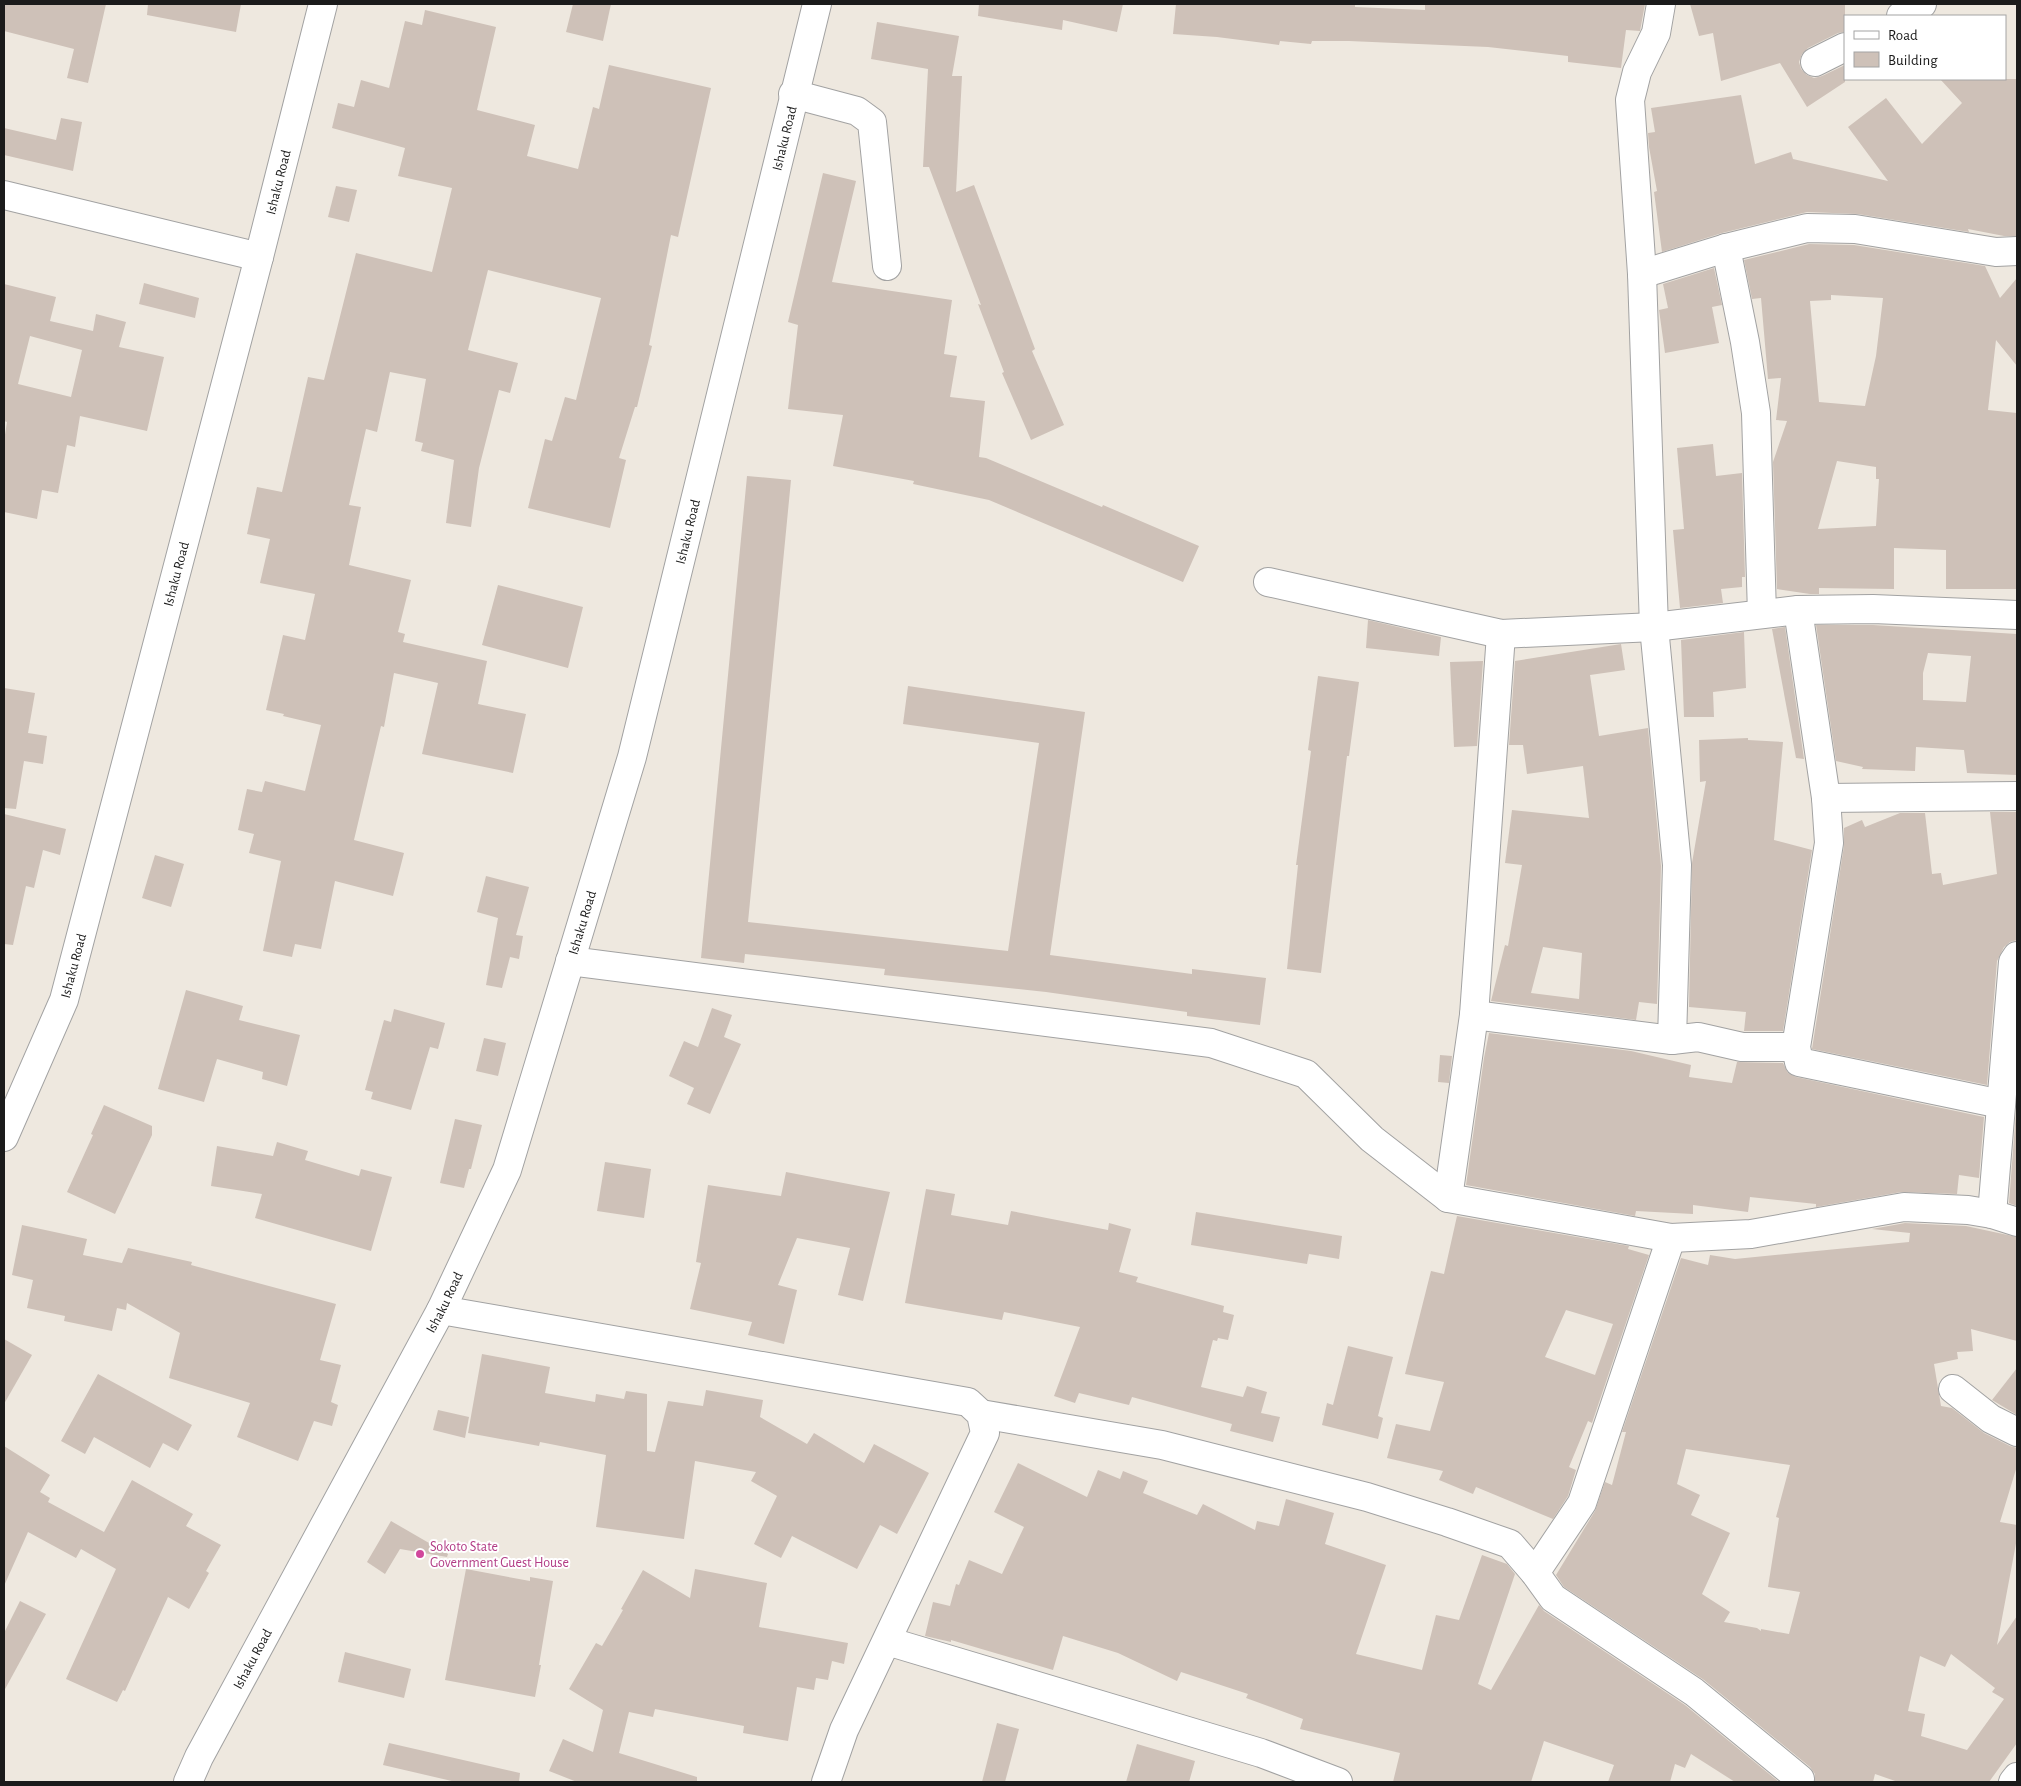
<svg xmlns="http://www.w3.org/2000/svg" width="2021" height="1786" viewBox="0 0 2021 1786" font-family="'Alegreya Sans',sans-serif">
<rect width="100%" height="100%" fill="#eee8df"/>
<g fill="#cec1b8" fill-rule="evenodd">
<path d="M 4,4 L 106,4 L 88,83 L 67,78 L 74,49 L 4,31 Z"/>
<path d="M 148,4 L 241,4 L 236,32 L 147,15 Z"/>
<path d="M 573,4 L 611,4 L 603,41 L 566,32 Z"/>
<path d="M 979,4 L 1123,4 L 1117,32 L 1063,20 L 1062,30 L 978,16 Z"/>
<path d="M 1176,4 L 1355,4 L 1355,7 L 1425,10 L 1425,4 L 1645,4 L 1640,31 L 1626,30 L 1621,68 L 1568,62 L 1568,56 L 1488,47 L 1349,41 L 1312,41 L 1311,44 L 1280,41 L 1279,45 L 1217,37 L 1173,34 Z"/>
<path d="M 1690,4 L 1845,4 L 1845,32 L 1838,33 L 1808,48 L 1802,54 L 1799,62 L 1801,69 L 1807,75 L 1814,78 L 1822,76 L 1845,65 L 1845,82 L 1807,107 L 1780,63 L 1721,81 L 1713,33 L 1699,36 Z"/>
<path d="M 425,10 L 496,27 L 477,110 L 535,125 L 527,156 L 578,169 L 593,107 L 599,109 L 609,65 L 711,88 L 678,237 L 671,235 L 649,345 L 652,346 L 637,407 L 635,407 L 619,458 L 626,460 L 610,528 L 528,508 L 545,439 L 552,441 L 565,397 L 576,400 L 601,298 L 488,270 L 468,350 L 518,363 L 510,393 L 499,390 L 479,468 L 471,527 L 446,523 L 454,460 L 421,451 L 423,443 L 415,441 L 426,379 L 390,372 L 377,432 L 366,429 L 349,505 L 361,507 L 349,565 L 411,580 L 398,632 L 405,634 L 403,642 L 487,661 L 478,704 L 526,714 L 513,773 L 422,754 L 438,683 L 394,673 L 384,727 L 381,726 L 354,840 L 404,853 L 393,896 L 335,881 L 321,949 L 295,944 L 292,957 L 263,951 L 281,861 L 249,853 L 254,834 L 238,830 L 247,789 L 262,792 L 265,781 L 305,791 L 321,725 L 283,716 L 284,714 L 266,710 L 283,635 L 305,640 L 315,594 L 260,583 L 270,539 L 247,534 L 257,487 L 282,492 L 308,377 L 324,380 L 356,253 L 432,272 L 452,188 L 398,176 L 405,148 L 332,128 L 338,103 L 354,107 L 361,80 L 389,88 L 405,21 L 422,25 Z"/>
<path d="M 877,22 L 959,36 L 952,76 L 962,76 L 956,192 L 974,185 L 1035,349 L 1032,351 L 1064,425 L 1031,440 L 1002,373 L 1004,372 L 978,304 L 981,305 L 929,167 L 923,167 L 928,69 L 871,59 Z"/>
<path d="M 1940,79 L 2017,79 L 2017,236 L 2004,236 L 1968,229 L 1969,232 L 1858,214 L 1807,212 L 1722,233 L 1662,252 L 1654,192 L 1657,191 L 1649,147 L 1648,133 L 1655,132 L 1651,108 L 1741,95 L 1755,164 L 1791,152 L 1793,159 L 1888,181 L 1848,127 L 1886,98 L 1922,144 L 1962,103 Z"/>
<path d="M 61,118 L 82,122 L 73,171 L 4,155 L 4,128 L 56,140 Z"/>
<path d="M 823,173 L 856,181 L 832,282 L 952,300 L 944,354 L 957,356 L 950,397 L 985,401 L 979,457 L 986,458 L 1102,507 L 1103,505 L 1199,546 L 1183,582 L 989,500 L 913,484 L 914,481 L 833,466 L 843,415 L 788,409 L 798,325 L 788,322 Z"/>
<path d="M 336,186 L 357,190 L 349,222 L 328,217 Z"/>
<path d="M 1809,244 L 1854,245 L 1985,266 L 2000,298 L 2017,278 L 2017,366 L 1996,340 L 1988,410 L 2017,413 L 2017,589 L 1946,589 L 1946,550 L 1894,548 L 1894,589 L 1819,588 L 1819,594 L 1810,594 L 1777,589 L 1773,462 L 1787,421 L 1776,420 L 1781,378 L 1768,379 L 1761,298 L 1752,299 L 1744,260 ZM 1831,295 L 1883,298 L 1876,356 L 1865,406 L 1819,402 L 1810,301 L 1831,300 ZM 1837,461 L 1876,467 L 1876,479 L 1879,479 L 1876,526 L 1818,529 Z"/>
<path d="M 1714,268 L 1722,305 L 1712,307 L 1719,343 L 1665,353 L 1659,310 L 1668,308 L 1663,284 Z"/>
<path d="M 144,283 L 199,298 L 195,318 L 139,304 Z"/>
<path d="M 4,284 L 56,297 L 50,321 L 93,331 L 96,314 L 126,322 L 119,347 L 164,357 L 147,431 L 80,416 L 75,447 L 67,445 L 58,493 L 42,490 L 37,519 L 4,512 L 4,441 L 7,422 L 4,421 ZM 30,336 L 82,350 L 71,397 L 18,384 Z"/>
<path d="M 1713,444 L 1716,476 L 1742,473 L 1745,577 L 1742,577 L 1742,587 L 1721,589 L 1723,603 L 1680,608 L 1673,530 L 1684,529 L 1677,448 Z"/>
<path d="M 747,476 L 791,480 L 748,922 L 1008,951 L 1039,743 L 903,724 L 908,686 L 1085,712 L 1050,955 L 1192,974 L 1192,969 L 1266,978 L 1260,1025 L 1187,1016 L 1187,1012 L 1046,992 L 884,975 L 885,969 L 745,954 L 744,963 L 701,958 Z"/>
<path d="M 498,585 L 583,607 L 568,668 L 482,645 Z"/>
<path d="M 1368,620 L 1441,637 L 1439,656 L 1366,648 Z"/>
<path d="M 1816,625 L 1873,625 L 2017,634 L 2017,775 L 1967,773 L 1964,750 L 1916,747 L 1915,771 L 1862,769 L 1863,767 L 1836,761 ZM 1928,653 L 1971,656 L 1966,702 L 1923,700 L 1923,673 Z"/>
<path d="M 1785,627 L 1804,759 L 1796,758 L 1772,629 Z"/>
<path d="M 1744,632 L 1746,688 L 1713,692 L 1714,717 L 1684,717 L 1681,640 Z"/>
<path d="M 1621,644 L 1625,670 L 1590,675 L 1599,736 L 1648,728 L 1661,866 L 1657,1004 L 1639,1002 L 1636,1020 L 1491,1001 L 1505,945 L 1508,946 L 1522,865 L 1505,863 L 1512,810 L 1589,818 L 1583,766 L 1527,774 L 1523,745 L 1509,745 L 1515,661 ZM 1543,947 L 1582,953 L 1579,999 L 1531,993 Z"/>
<path d="M 1483,661 L 1477,746 L 1454,747 L 1450,662 Z"/>
<path d="M 1318,676 L 1359,682 L 1349,756 L 1347,756 L 1321,973 L 1287,969 L 1298,865 L 1296,865 L 1311,751 L 1308,750 Z"/>
<path d="M 4,688 L 35,693 L 28,733 L 47,736 L 43,764 L 24,761 L 16,809 L 4,808 Z"/>
<path d="M 1748,738 L 1748,740 L 1783,742 L 1774,840 L 1812,850 L 1783,1031 L 1744,1031 L 1746,1012 L 1689,1007 L 1692,863 L 1706,781 L 1700,782 L 1699,740 Z"/>
<path d="M 1990,812 L 2017,812 L 2017,940 L 2010,942 L 2004,947 L 1997,961 L 1987,1085 L 1812,1049 L 1844,846 L 1844,828 L 1862,820 L 1865,827 L 1900,813 L 1925,813 L 1932,874 L 1941,873 L 1943,885 L 1997,874 Z"/>
<path d="M 4,814 L 66,829 L 60,855 L 43,850 L 34,888 L 26,886 L 13,945 L 4,944 Z"/>
<path d="M 155,855 L 184,864 L 171,907 L 142,898 Z"/>
<path d="M 486,876 L 529,887 L 516,935 L 523,936 L 519,959 L 510,957 L 502,988 L 486,985 L 498,918 L 477,912 Z"/>
<path d="M 186,990 L 243,1006 L 239,1020 L 300,1035 L 287,1086 L 262,1079 L 263,1072 L 217,1059 L 204,1102 L 158,1089 Z"/>
<path d="M 712,1008 L 732,1015 L 724,1037 L 741,1044 L 710,1114 L 687,1104 L 694,1088 L 669,1076 L 684,1041 L 698,1047 Z"/>
<path d="M 394,1009 L 445,1023 L 438,1049 L 430,1047 L 411,1110 L 371,1099 L 373,1092 L 365,1090 L 384,1020 L 391,1022 Z"/>
<path d="M 1489,1033 L 1631,1051 L 1691,1065 L 1689,1077 L 1732,1083 L 1737,1062 L 1783,1063 L 1788,1073 L 1796,1077 L 1984,1117 L 1979,1178 L 1959,1175 L 1957,1194 L 1901,1192 L 1816,1207 L 1816,1204 L 1750,1197 L 1748,1212 L 1693,1205 L 1693,1214 L 1636,1211 L 1635,1216 L 1466,1185 L 1484,1058 Z"/>
<path d="M 484,1038 L 506,1043 L 498,1076 L 476,1071 Z"/>
<path d="M 1440,1055 L 1452,1056 L 1449,1083 L 1438,1082 Z"/>
<path d="M 2017,1099 L 2017,1206 L 2009,1203 Z"/>
<path d="M 104,1105 L 152,1126 L 152,1135 L 115,1214 L 67,1192 L 93,1135 L 91,1134 Z"/>
<path d="M 455,1119 L 482,1125 L 471,1169 L 469,1169 L 464,1188 L 440,1183 Z"/>
<path d="M 277,1142 L 308,1151 L 305,1160 L 359,1176 L 361,1169 L 392,1177 L 371,1251 L 255,1218 L 262,1194 L 211,1186 L 217,1146 L 273,1156 Z"/>
<path d="M 605,1162 L 651,1169 L 644,1218 L 597,1211 Z"/>
<path d="M 786,1172 L 890,1192 L 863,1301 L 838,1295 L 850,1248 L 797,1238 L 778,1285 L 797,1290 L 784,1344 L 748,1335 L 752,1322 L 690,1309 L 701,1263 L 696,1262 L 708,1185 L 781,1196 Z"/>
<path d="M 926,1189 L 955,1194 L 951,1215 L 1008,1225 L 1011,1211 L 1108,1230 L 1109,1223 L 1131,1229 L 1119,1272 L 1138,1277 L 1136,1282 L 1224,1306 L 1223,1312 L 1234,1315 L 1228,1340 L 1218,1338 L 1217,1341 L 1213,1340 L 1201,1387 L 1243,1397 L 1247,1386 L 1267,1392 L 1261,1413 L 1280,1417 L 1273,1442 L 1230,1431 L 1232,1424 L 1132,1397 L 1129,1405 L 1079,1393 L 1075,1403 L 1054,1396 L 1080,1327 L 1004,1312 L 1002,1320 L 905,1303 Z"/>
<path d="M 1196,1212 L 1342,1236 L 1339,1259 L 1309,1254 L 1307,1264 L 1191,1245 Z"/>
<path d="M 1457,1216 L 1629,1246 L 1628,1249 L 1649,1255 L 1592,1423 L 1588,1421 L 1569,1467 L 1576,1470 L 1568,1496 L 1553,1519 L 1476,1487 L 1473,1494 L 1439,1480 L 1443,1471 L 1387,1458 L 1396,1424 L 1430,1431 L 1444,1382 L 1405,1374 L 1431,1271 L 1444,1274 ZM 1566,1310 L 1613,1324 L 1595,1375 L 1545,1357 Z"/>
<path d="M 1905,1223 L 1966,1226 L 2017,1237 L 2017,1341 L 1971,1329 L 1973,1351 L 1957,1352 L 1958,1359 L 1934,1364 L 1941,1406 L 1952,1408 L 1984,1433 L 2010,1446 L 2017,1448 L 2017,1466 L 2000,1522 L 2017,1525 L 2017,1538 L 1997,1645 L 2017,1616 L 2017,1743 L 1989,1782 L 1898,1782 L 1875,1774 L 1873,1782 L 1815,1782 L 1815,1774 L 1810,1767 L 1704,1680 L 1564,1587 L 1556,1575 L 1595,1511 L 1605,1482 L 1612,1485 L 1626,1432 L 1622,1432 L 1681,1258 L 1708,1265 L 1710,1255 L 1735,1259 L 1909,1242 L 1910,1233 L 1872,1229 ZM 1686,1449 L 1790,1465 L 1776,1517 L 1779,1518 L 1768,1587 L 1800,1592 L 1789,1634 L 1761,1629 L 1761,1631 L 1757,1628 L 1724,1622 L 1730,1612 L 1702,1594 L 1730,1533 L 1691,1515 L 1700,1495 L 1677,1484 ZM 1951,1654 L 1995,1688 L 1992,1692 L 2004,1699 L 1967,1750 L 1921,1736 L 1925,1714 L 1908,1711 L 1920,1656 L 1945,1667 Z"/>
<path d="M 22,1225 L 87,1239 L 83,1255 L 122,1263 L 128,1248 L 192,1262 L 191,1265 L 336,1304 L 320,1360 L 341,1365 L 331,1402 L 338,1405 L 332,1426 L 314,1421 L 298,1461 L 237,1437 L 250,1403 L 169,1378 L 180,1333 L 127,1303 L 126,1310 L 117,1308 L 112,1331 L 64,1321 L 65,1316 L 27,1308 L 33,1280 L 12,1275 Z"/>
<path d="M 4,1339 L 32,1355 L 4,1404 Z"/>
<path d="M 1348,1346 L 1393,1357 L 1378,1416 L 1383,1418 L 1378,1439 L 1322,1425 L 1327,1403 L 1333,1405 Z"/>
<path d="M 482,1354 L 550,1367 L 545,1393 L 595,1402 L 596,1394 L 624,1399 L 626,1391 L 647,1394 L 647,1451 L 655,1452 L 668,1401 L 703,1406 L 706,1390 L 763,1400 L 760,1417 L 807,1444 L 814,1433 L 864,1463 L 874,1444 L 929,1473 L 897,1534 L 880,1525 L 857,1569 L 792,1536 L 781,1558 L 754,1544 L 777,1496 L 751,1481 L 756,1472 L 695,1461 L 684,1539 L 596,1527 L 606,1455 L 540,1442 L 539,1446 L 468,1433 Z"/>
<path d="M 2017,1368 L 2017,1415 L 1992,1400 Z"/>
<path d="M 98,1374 L 192,1425 L 178,1451 L 163,1443 L 150,1468 L 94,1437 L 85,1454 L 61,1441 Z"/>
<path d="M 438,1410 L 469,1417 L 465,1438 L 433,1430 Z"/>
<path d="M 4,1446 L 50,1475 L 40,1492 L 50,1498 L 48,1502 L 104,1532 L 132,1480 L 193,1514 L 186,1526 L 221,1545 L 206,1571 L 209,1573 L 189,1609 L 168,1597 L 125,1691 L 123,1690 L 117,1702 L 66,1679 L 116,1569 L 81,1549 L 76,1558 L 28,1532 L 4,1586 Z"/>
<path d="M 1018,1463 L 1087,1497 L 1098,1470 L 1120,1479 L 1123,1471 L 1148,1481 L 1143,1493 L 1197,1515 L 1203,1504 L 1255,1530 L 1257,1521 L 1279,1526 L 1286,1499 L 1334,1513 L 1325,1544 L 1386,1565 L 1356,1654 L 1422,1670 L 1436,1615 L 1459,1620 L 1482,1555 L 1507,1564 L 1515,1574 L 1478,1684 L 1491,1690 L 1539,1605 L 1544,1611 L 1685,1705 L 1779,1782 L 1735,1782 L 1691,1754 L 1685,1768 L 1675,1764 L 1670,1782 L 1608,1782 L 1614,1765 L 1544,1741 L 1531,1782 L 1393,1782 L 1400,1753 L 1300,1729 L 1303,1719 L 1246,1698 L 1248,1694 L 1181,1672 L 1177,1681 L 1118,1653 L 1063,1636 L 1053,1670 L 951,1640 L 951,1642 L 925,1636 L 933,1602 L 950,1606 L 956,1584 L 959,1585 L 969,1560 L 1002,1574 L 1024,1527 L 994,1512 Z"/>
<path d="M 391,1521 L 448,1554 L 447,1557 L 400,1549 L 385,1574 L 367,1562 Z"/>
<path d="M 466,1569 L 530,1581 L 530,1577 L 553,1581 L 539,1665 L 541,1665 L 535,1697 L 445,1680 Z"/>
<path d="M 695,1569 L 767,1583 L 759,1627 L 848,1643 L 844,1664 L 832,1661 L 828,1680 L 816,1678 L 814,1690 L 797,1687 L 788,1741 L 743,1733 L 744,1726 L 655,1709 L 653,1717 L 629,1712 L 619,1753 L 697,1777 L 697,1782 L 577,1782 L 549,1771 L 563,1739 L 593,1752 L 603,1710 L 569,1689 L 596,1643 L 602,1646 L 623,1610 L 621,1609 L 643,1570 L 690,1598 Z"/>
<path d="M 20,1601 L 46,1614 L 4,1691 L 4,1633 Z"/>
<path d="M 345,1652 L 411,1669 L 404,1698 L 338,1682 Z"/>
<path d="M 997,1723 L 1019,1729 L 1005,1782 L 982,1782 Z"/>
<path d="M 389,1743 L 520,1773 L 519,1782 L 456,1782 L 383,1765 Z"/>
<path d="M 1137,1744 L 1195,1761 L 1189,1782 L 1126,1782 Z"/>
</g>
<g fill="none" stroke-linecap="round" stroke-linejoin="round">
<g stroke="#a2a2a2" stroke-width="30">
<g id="minor">
<path d="M 1661,4 L 1656,33 L 1637,72 L 1630,100 L 1642,274 L 1654,627 L 1677,865 L 1672,1040"/>
<path d="M 1901,16 L 1922,4"/>
<path d="M 1815,62 L 1845,47"/>
<path d="M 793,94 L 857,111 L 872,122 L 887,266"/>
<path d="M 4,195 L 259,257"/>
<path d="M 1726,248 L 1745,342 L 1756,413 L 1762,614"/>
<path d="M 1642,274 L 1726,248 L 1807,228 L 1855,229 L 1996,252 L 2017,251"/>
<path d="M 1268,582 L 1501,634 L 1654,627 L 1798,610 L 1873,609 L 2017,615"/>
<path d="M 1798,610 L 1826,798 L 1829,843 L 1796,1047 L 1799,1062 L 2001,1104"/>
<path d="M 1826,798 L 2017,796"/>
<path d="M 570,961 L 1211,1043 L 1306,1074 L 1372,1139 L 1448,1198 L 1671,1238 L 1751,1234 L 1904,1207 L 1968,1210 L 1992,1214 L 2017,1222"/>
<path d="M 1474,1015 L 1672,1040 L 1698,1037 L 1742,1047 L 1796,1047"/>
<path id="s1" d="M 4,1137 L 64,1000 L 259,257 L 323,4"/>
<path d="M 1448,1198 L 1474,1015 L 1501,634"/>
<path d="M 1992,1214 L 2013,962 L 2017,956"/>
<path d="M 441,1310 L 968,1402 L 981,1414 L 985,1433 L 844,1730 L 826,1782"/>
<path d="M 1953,1389 L 1991,1419 L 2017,1432"/>
<path d="M 981,1414 L 1162,1445 L 1367,1497 L 1447,1522 L 1510,1544 L 1535,1573 L 1553,1598 L 1694,1692 L 1800,1779"/>
<path d="M 1535,1573 L 1582,1503 L 1671,1238"/>
<path d="M 887,1641 L 1261,1753 L 1338,1782"/>
<path id="s2" d="M 188,1782 L 199,1757 L 441,1310 L 507,1170 L 632,757 L 817,4"/>
<path d="M 2013,1782 L 2017,1777"/>
</g>
</g>
<use href="#minor" stroke="#fff" stroke-width="28"/>
</g>
<circle fill="#d1479c" stroke="#fff" stroke-width="2" cx="420" cy="1554" r="5"/>
<g text-anchor="middle" stroke-width="4" stroke-linejoin="round" paint-order="stroke">
<g font-size="14" fill="#1b1b1b" stroke="#fff">
<text dy="5" stroke="none"><textPath href="#s2" startOffset="1759">Ishaku Road</textPath></text>
<text dy="5" stroke="none"><textPath href="#s1" startOffset="995">Ishaku Road</textPath></text>
<text dy="5" stroke="none"><textPath href="#s2" startOffset="1354">Ishaku Road</textPath></text>
<text dy="5" stroke="none"><textPath href="#s1" startOffset="590">Ishaku Road</textPath></text>
<text dy="5" stroke="none"><textPath href="#s2" startOffset="949">Ishaku Road</textPath></text>
<text dy="5" stroke="none"><textPath href="#s1" startOffset="185">Ishaku Road</textPath></text>
<text dy="5" stroke="none"><textPath href="#s2" startOffset="544">Ishaku Road</textPath></text>
<text dy="5" stroke="none"><textPath href="#s2" startOffset="139">Ishaku Road</textPath></text>
</g>
<g font-size="14" fill="#b23c85" stroke="#fff" text-anchor="start">
<text x="430" y="1551">Sokoto State<tspan x="430" dy="16">Government Guest House</tspan></text>
</g>
</g>
<rect width="2021" height="1786" fill="none" stroke="#1b1b1b" stroke-width="10"/>
<rect x="1844" y="15" width="162" height="65" fill="#ffffff" stroke="#a4a4a4"/>
<rect x="1854" y="31" width="25" height="8" fill="#ffffff" stroke="#a4a4a4"/>
<text x="1888" y="40" font-size="15" fill="#1b1b1b">Road</text>
<rect x="1854" y="52" width="25" height="15" fill="#cec1b8" stroke="#a4a4a4"/>
<text x="1888" y="65" font-size="15" fill="#1b1b1b">Building</text>
</svg>
